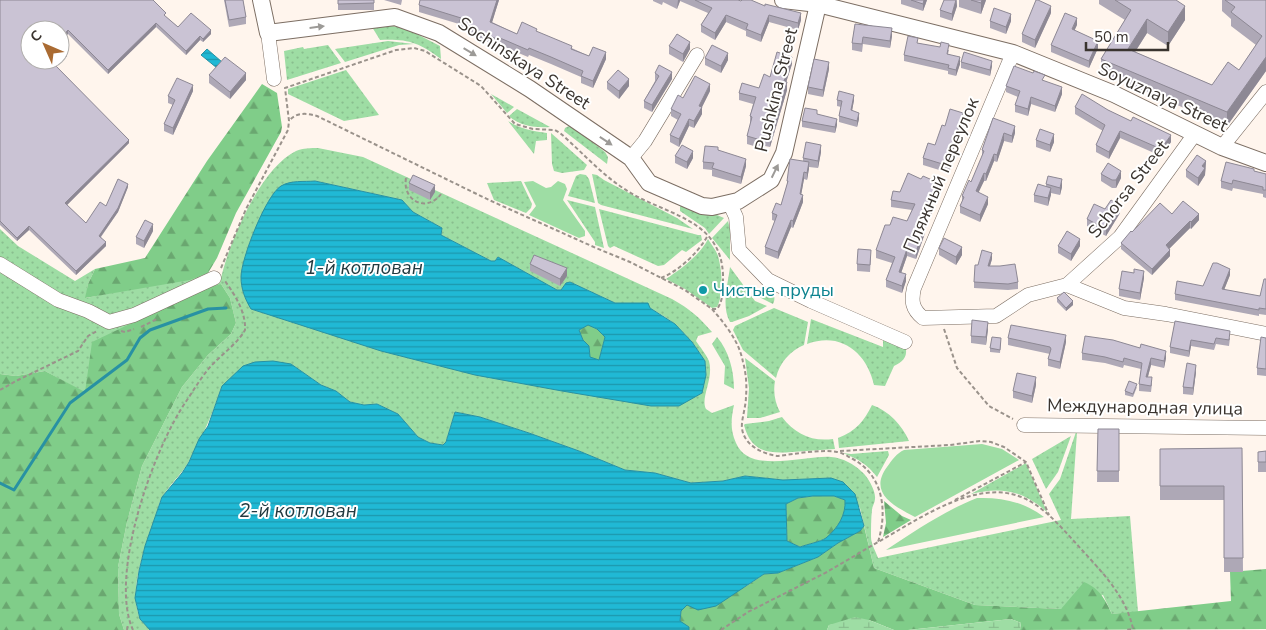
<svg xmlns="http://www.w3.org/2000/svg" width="1266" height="630" viewBox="0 0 1266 630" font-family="'Nunito Sans',sans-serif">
<defs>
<pattern id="grass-dots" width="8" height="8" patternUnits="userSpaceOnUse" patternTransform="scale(1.25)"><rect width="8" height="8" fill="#9edda4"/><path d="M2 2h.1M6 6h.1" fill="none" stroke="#89be8e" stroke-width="1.8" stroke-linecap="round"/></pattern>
<pattern id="forest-firs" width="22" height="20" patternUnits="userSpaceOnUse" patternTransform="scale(1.25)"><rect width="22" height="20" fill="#80cd89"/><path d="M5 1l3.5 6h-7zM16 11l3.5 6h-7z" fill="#6aa770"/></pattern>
<pattern id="wetland-marsh" width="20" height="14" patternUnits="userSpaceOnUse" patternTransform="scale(1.25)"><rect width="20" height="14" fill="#9edda4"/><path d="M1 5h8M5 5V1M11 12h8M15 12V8" fill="none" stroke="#89be8e"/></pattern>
<pattern id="water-rules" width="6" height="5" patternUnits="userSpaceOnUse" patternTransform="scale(1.25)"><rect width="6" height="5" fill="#20b9d5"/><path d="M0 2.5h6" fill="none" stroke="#1d97ad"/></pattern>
</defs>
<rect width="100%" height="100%" fill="#fff5ed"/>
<g fill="url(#grass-dots)" fill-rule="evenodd">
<path d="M 387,25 L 407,29 L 440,46 L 441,59 C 418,42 408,39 380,40 L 372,27 Z"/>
<path d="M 388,41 L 414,44 L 399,45 L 345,62 L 335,49 Z"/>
<path d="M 328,45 L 341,63 L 287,80 L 284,51 L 303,47 L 304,49 Z"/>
<path d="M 346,70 L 379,115 L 344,121 L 288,94 L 288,89 Z"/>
<path d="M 491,94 L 514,107 L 507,113 Z"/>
<path d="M 517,109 L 550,127 C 536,128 519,126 509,116 Z"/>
<path d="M 508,121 C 520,129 533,131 547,133 L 547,140 L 536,141 L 534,154 Z"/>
<path d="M 569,126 L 572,126 L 605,152 L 608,157 L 607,164 L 564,131 L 565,128 Z"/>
<path d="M 551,133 L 587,165 L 584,170 L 562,173 L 554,171 L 552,164 Z"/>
<path d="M 318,148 L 363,157 L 672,299 C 690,309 699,317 712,332 L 698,336 L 696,341 C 700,347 706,354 709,361 C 714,379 700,398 706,409 L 712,413 L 734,405 C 731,419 730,430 736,443 C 749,475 805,455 831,457 C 843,458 854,464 862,472 C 868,477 876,491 875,499 C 875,503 872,506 872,510 C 871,518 871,528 871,537 C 871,544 876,552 878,558 L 1061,520 L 1049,494 L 1060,479 L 1076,432 L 1077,432 L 1071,519 L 1130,516 L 1138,612 L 1112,614 L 1103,595 L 1061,609 L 975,605 L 874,568 L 860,508 L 831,478 L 783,480 L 745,476 L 723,481 L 691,483 L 655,473 L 625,470 L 579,451 L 529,433 L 480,417 L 455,412 L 446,442 L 443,445 L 430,443 L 418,437 L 398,414 L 377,404 L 364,405 L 350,402 L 336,391 L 321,385 L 291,364 L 222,386 C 213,413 202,438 188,463 C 181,475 170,484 163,496 C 158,504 157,514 154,522 C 145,547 128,592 140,618 C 142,622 147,626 150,630 L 124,630 L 119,614 L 118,567 L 127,522 L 142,466 L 182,387 L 208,355 L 231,334 L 236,323 L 230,298 L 221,284 L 85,393 L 45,371 L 16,376 L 0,374 L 0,229 L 18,246 L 75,281 L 95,269 L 88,284 L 86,298 L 208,273 L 220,283 C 227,246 260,168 296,151 C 303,148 311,148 318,148 ZM 315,181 L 402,200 L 413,212 L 442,228 L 441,235 L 491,261 L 495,261 L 498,257 L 557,290 L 561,290 L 568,282 L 570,282 L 615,303 L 650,308 L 665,317 L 675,324 L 692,342 L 705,361 L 706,375 L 242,287 L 242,268 Z"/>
<path d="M 580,174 L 586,175 L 589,179 L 595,203 L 568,196 L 576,176 Z"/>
<path d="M 592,174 L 597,175 L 604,180 L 677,218 L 693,229 L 601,205 L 598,203 Z"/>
<path d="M 521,181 L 532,204 L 531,208 L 526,213 L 494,200 L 487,183 Z"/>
<path d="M 567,200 L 595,207 L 604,248 L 595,245 L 595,242 Z"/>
<path d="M 682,203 L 689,203 L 724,218 L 709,234 L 705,228 L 680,211 L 680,207 Z"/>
<path d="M 599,209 L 698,235 L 701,235 L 702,240 L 686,252 L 682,250 L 664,265 L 658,266 L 614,246 L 610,248 L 608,246 Z"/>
<path d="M 728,221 L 730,229 L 730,260 L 712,238 Z"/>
<path d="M 708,239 C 711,244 716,250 718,256 C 722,270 724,294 717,307 L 712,308 L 685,289 L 666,279 C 681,269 700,255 708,239 Z"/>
<path d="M 730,267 L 755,301 L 767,306 L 749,316 L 732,322 L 730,322 C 721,306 728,284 730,267 Z"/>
<path d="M 764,285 C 772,290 777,296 773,304 L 759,297 L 762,294 Z"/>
<path d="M 774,308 L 808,322 L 804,345 C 791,350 779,363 776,378 L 743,350 L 733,330 L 735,326 Z"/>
<path d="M 811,319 L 883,347 L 883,339 L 906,349 C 907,358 902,362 894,366 L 885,386 L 874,385 C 867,353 841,331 807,344 Z"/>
<path d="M 717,337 C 729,351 734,371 734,389 L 724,384 L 725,366 L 712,344 Z"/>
<path d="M 745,358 L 775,381 C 773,392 775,403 780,412 L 760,418 L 747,418 L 749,388 Z"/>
<path d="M 872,405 C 889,411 902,425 909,441 L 839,448 L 838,438 C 856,431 864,421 872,405 Z"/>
<path d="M 782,417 C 795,434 812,442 833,439 L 835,449 C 820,450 806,451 792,452 C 768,454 751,452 744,425 L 745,424 L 769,421 Z"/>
<path d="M 1071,436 L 1058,472 L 1046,489 L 1032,459 Z"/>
<path d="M 888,451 L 889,455 L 877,477 C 867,464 858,459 843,453 L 851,454 Z"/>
<path d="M 1026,463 L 1047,512 C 1023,491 1002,486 971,494 Z"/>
</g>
<g fill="url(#forest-firs)">
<path d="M 262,84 L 277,93 L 282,127 L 281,132 L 236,213 L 217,258 L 208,273 L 190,280 L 85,298 L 88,284 L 95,269 L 145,258 L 207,161 Z"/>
<path d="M 221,284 L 230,298 L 236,323 L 231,334 L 208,355 L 182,387 L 142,466 L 127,522 L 118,567 L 119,614 L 124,630 L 0,630 L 0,374 L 16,376 L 45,371 L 85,392 L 92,342 L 203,289 Z"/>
<path d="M 588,324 L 597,329 L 605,337 L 599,361 L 590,357 L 589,346 L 583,340 L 579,330 Z"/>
<path d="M 813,496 L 834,496 L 845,500 C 846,515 839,528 826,538 C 820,542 808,544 800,547 L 787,541 L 786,504 L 798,498 Z"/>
<path d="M 884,501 L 902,516 L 911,520 L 883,537 L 886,523 Z"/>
<path d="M 864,526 L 874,568 L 975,605 L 1061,609 L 1084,582 C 1100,589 1105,599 1112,614 L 1231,601 L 1230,572 L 1266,569 L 1266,629 L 1020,630 L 1021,623 L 1011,619 L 908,630 L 894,630 L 869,620 L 829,625 L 827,630 L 689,630 L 689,627 L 680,622 L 681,611 L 687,605 L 745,587 L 764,574 L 778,573 L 818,557 L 838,543 L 860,531 Z"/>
</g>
<g fill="url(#wetland-marsh)">
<path d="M 855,617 L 869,620 L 894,630 L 827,630 L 829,625 Z"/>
<path d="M 1011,619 L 1021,623 L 1020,630 L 908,630 Z"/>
</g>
<g fill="#9edda4">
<path d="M 533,181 L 546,188 L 551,187 L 558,181 L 565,184 L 567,189 L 563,200 L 585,231 L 585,236 L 579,238 L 529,215 L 536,206 L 524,182 Z"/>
<path d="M 982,444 L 1002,449 L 1019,460 L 915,517 C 894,506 868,493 887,467 C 892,460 897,453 904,450 Z"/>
<path d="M 977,498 C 1002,497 1024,502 1044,517 L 886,550 C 915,531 944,511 977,498 Z"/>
</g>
<g fill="url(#water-rules)" stroke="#2891a3" fill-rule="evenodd">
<path d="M 207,49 L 222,62 L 217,68 L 201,55 Z"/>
<path d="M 315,181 L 402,200 L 413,212 L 442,228 L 441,235 L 491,261 L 495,261 L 498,257 L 557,290 L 561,290 L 566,283 L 570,282 L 615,303 L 648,303 L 650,308 L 675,324 L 692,342 L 705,361 L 706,375 L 702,393 L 679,406 L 651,406 L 562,391 L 475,375 L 381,351 L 251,309 C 245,299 241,289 241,277 C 241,259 266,195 281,186 C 291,180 304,182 315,181 ZM 588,325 L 597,329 L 605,337 L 599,360 L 590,357 L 589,346 L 583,340 L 579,330 Z"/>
<path d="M 273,361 L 291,364 L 321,385 L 336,391 L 350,402 L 364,405 L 377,404 L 398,414 L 418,437 L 430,443 L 443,445 L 446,442 L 455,412 L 480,417 L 529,433 L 579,451 L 625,470 L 655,473 L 691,483 L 723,481 L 745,476 L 783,480 L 831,478 L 843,482 L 855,494 L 864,526 L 860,531 L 838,543 L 818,557 L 778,573 L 764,574 L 716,606 L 698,610 L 687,605 L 681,611 L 680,621 L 689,627 L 689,630 L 150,630 L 140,619 L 135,598 L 139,571 L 145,546 L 162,497 L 182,473 L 189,462 L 199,439 L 208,426 L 222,386 L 243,366 L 255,362 ZM 813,496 L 834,496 L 845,500 C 846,515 838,528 826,538 C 820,542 808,544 800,547 L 787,541 L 786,504 L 798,498 Z"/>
</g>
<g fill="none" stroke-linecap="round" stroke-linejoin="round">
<path stroke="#2891a3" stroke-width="3" d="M 0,483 L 14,490 L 70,403 L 127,360 L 140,338 L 150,330 L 208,309 L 226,308"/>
<g stroke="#7c6e63" stroke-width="15">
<g id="minor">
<path d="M 268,33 L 274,79"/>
<path d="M 1013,53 L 914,288 C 911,301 912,309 923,318 L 996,316 L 1028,295 L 1067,285 L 1120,237 L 1194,135"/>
<path d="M 1222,147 L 1266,92"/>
<path d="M 631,158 L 645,141 L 697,55"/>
<path d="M 730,204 L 736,217 L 739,250 L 768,280 L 811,301 L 905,342"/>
<path d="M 0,264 L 58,300 L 88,311 L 109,322 L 134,315 L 214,278"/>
<path d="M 1067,285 L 1124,308 L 1166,314 L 1266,334"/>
<path d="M 1024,425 L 1266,428"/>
</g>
</g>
<g stroke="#7c6e63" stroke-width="18">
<g id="tertiary">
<path d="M 261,0 L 268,33 L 395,17 L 439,33 L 530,89 L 631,158 L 649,183 L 702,206 L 712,207 L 738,201 L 771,180 L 784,153 L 819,0"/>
<path d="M 783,0 L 818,4 L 1013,53 L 1114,94 L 1222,147 L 1266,163"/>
</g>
</g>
<g stroke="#9a928b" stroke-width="2" stroke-dasharray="4 2.5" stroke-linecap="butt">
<path d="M 406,178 C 402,201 427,213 441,194"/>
<path d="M 221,268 L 246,209 L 288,130 L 289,121 L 285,88 L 396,50 L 414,48 L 425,51 L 481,86 L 515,124 L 533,129 L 555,130 L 560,133 C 581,151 600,173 623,188 C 661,215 721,216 723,275 C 723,286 724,300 717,309 L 712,309 L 685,290 L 630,262 L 596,248 L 489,200 L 317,116 C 307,113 296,112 289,121"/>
<path d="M 661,278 C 679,271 699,252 708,235"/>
<path d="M 712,309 C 725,324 739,341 743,362 C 746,373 747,385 746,396 C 746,405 743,414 742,423 C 740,443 761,454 778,456 C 794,454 821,449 837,452 C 841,452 847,456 851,458 C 883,474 888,510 878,542 C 920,519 984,471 1033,503 C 1052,515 1067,534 1082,550 C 1103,573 1127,598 1133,629 L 1125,630"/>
<path d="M 141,327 L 157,319"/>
<path d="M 944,329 L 957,368 L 989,406 L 1013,419"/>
<path d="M 121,331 L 125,332 L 134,329"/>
<path d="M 0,390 L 16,381 L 78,351 L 88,336 L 97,331"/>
<path d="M 840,451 L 950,445 L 980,441 L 991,442 L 1004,447 L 1026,462 L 1049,515"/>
<path d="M 955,500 L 1026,462"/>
<path d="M 127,630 L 128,624"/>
<path d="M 133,630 C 108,575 154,447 187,400 C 195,388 202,376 211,366 C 222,354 238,343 245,330 C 246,312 235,295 225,281"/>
<path d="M 721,630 L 748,612 L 827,572 L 878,542"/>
</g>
<use href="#minor" stroke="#fff" stroke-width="14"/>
<use href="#tertiary" stroke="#fff" stroke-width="16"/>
</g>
<g fill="#aea8b6">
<path d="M 0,0 L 166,17 L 178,27 L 211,34 L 203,42 L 200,40 L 186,55 L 156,27 L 108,74 L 68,34 L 30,30 L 67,56 L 56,66 L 129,143 L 67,205 L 86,223 L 128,187 L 118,212 L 101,237 L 106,246 L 76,275 L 29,230 L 17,241 L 0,225 Z"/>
<path d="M 224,0 L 243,0 L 246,17 L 246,24 L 229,27 Z"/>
<rect x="338" y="0" width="36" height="10"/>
<path d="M 384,0 L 402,0 L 401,5 Z"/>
<path d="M 499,0 L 492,22 L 517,34 L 537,32 L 589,56 L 606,59 L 593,88 L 581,83 L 581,77 L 551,64 L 529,55 L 528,57 L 500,45 L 499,47 L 459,29 L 459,24 L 419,12 L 419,5 Z"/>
<path d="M 653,0 L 738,0 L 801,20 L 798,30 L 769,22 L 761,42 L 746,36 L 746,31 L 726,22 L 715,40 L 701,32 L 701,25 L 708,13 L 680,1 L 677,9 L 663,2 L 662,5 L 653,1 Z"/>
<path d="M 901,0 L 927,0 L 923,11 L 901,4 Z"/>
<path d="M 957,0 L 957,6 L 952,21 L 940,17 L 940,10 Z"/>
<path d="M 959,0 L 986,0 L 981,14 L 959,7 Z"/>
<path d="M 1099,0 L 1176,0 L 1185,20 L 1168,46 L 1147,33 L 1135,52 L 1212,85 L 1239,70 L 1256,45 L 1231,26 L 1231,19 L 1222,11 L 1222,0 L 1266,0 L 1266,71 L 1227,126 L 1101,73 L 1101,59 L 1125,20 L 1099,4 Z"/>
<path d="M 1051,13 L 1035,48 L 1022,42 L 1022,34 Z"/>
<path d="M 990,21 L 1011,21 L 1006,34 L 990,28 Z"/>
<path d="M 855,24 L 892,36 L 890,48 L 863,44 L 862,52 L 852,50 L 852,43 Z"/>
<path d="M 1077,25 L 1074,30 L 1098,48 L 1089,68 L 1051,52 L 1051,45 Z"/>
<path d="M 918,43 L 949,50 L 948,54 L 960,64 L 956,76 L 948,74 L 948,71 L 904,61 L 904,55 Z"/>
<path d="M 669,46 L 690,49 L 683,62 L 669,54 Z"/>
<path d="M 705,58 L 728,60 L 721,73 L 705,65 Z"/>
<path d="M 961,62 L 992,66 L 990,76 L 961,68 Z"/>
<path d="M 792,64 L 786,82 L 787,90 L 770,147 L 765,146 L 764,149 L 747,144 L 747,136 L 751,124 L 750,123 L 750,116 L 753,104 L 739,100 L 739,93 L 759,88 Z"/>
<path d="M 829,69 L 823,97 L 808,94 L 808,87 Z"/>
<path d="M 655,73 L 672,79 L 652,112 L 644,108 L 644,101 L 655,81 Z"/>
<path d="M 209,75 L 246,80 L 230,99 L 209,83 Z"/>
<path d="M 1045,81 L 1062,94 L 1055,112 L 1031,104 L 1028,116 L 1015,112 L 1015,105 L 1018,97 L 1006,92 L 1006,86 Z"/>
<path d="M 607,82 L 629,86 L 619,99 L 607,89 Z"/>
<path d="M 193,91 L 173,135 L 164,131 L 164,124 L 173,105 L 168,103 L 168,96 Z"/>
<path d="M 710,91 L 702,107 L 702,114 L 694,128 L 689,126 L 679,147 L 670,142 L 670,135 L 678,120 L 671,116 L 671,109 L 683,98 Z"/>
<path d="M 837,100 L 854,100 L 852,111 L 859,119 L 857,127 L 839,122 L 839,116 L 841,107 L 837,106 Z"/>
<path d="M 1075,107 L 1108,110 L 1171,142 L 1161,156 L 1120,138 L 1109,159 L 1096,152 L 1096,145 L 1103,131 L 1075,114 Z"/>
<path d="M 817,114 L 837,125 L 835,133 L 802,127 L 802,121 Z"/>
<path d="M 993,118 L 1015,133 L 1012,143 L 1004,141 L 997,162 L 994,161 L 986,181 L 984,181 L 978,192 L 988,204 L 980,222 L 960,213 L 960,206 L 962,202 L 962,196 L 971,182 L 982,157 L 982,150 Z"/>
<path d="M 963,121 L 953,151 L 953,159 L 949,173 L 923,165 L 923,158 L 935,145 L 945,126 Z"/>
<path d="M 1036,140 L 1054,142 L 1050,152 L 1036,147 Z"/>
<path d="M 718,150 L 746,166 L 741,184 L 712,176 L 712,170 L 703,169 L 703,162 Z"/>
<path d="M 821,152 L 818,168 L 809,167 L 807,180 L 804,179 L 801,195 L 803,202 L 793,228 L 791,227 L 778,259 L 765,254 L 765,247 L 775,221 L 772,220 L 772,213 L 781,205 L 787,185 L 787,181 L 803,161 L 803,158 Z"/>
<path d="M 675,156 L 693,158 L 687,169 L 675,163 Z"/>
<path d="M 1206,161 L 1205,175 L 1198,186 L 1186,177 L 1186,170 Z"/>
<path d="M 1254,171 L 1266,174 L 1266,198 L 1263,197 L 1263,194 L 1233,188 L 1232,191 L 1221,188 L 1221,181 Z"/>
<path d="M 1101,174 L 1121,178 L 1116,188 L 1112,188 L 1101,181 Z"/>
<path d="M 409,183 L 435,192 L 430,200 L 409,190 Z"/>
<path d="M 1046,184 L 1062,187 L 1060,195 L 1051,193 L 1048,206 L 1034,202 L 1034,195 L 1046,186 Z"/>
<path d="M 939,190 L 933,203 L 933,210 L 925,228 L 925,233 L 916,259 L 907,256 L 901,273 L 906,281 L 902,293 L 886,287 L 886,280 L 892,263 L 876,258 L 876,250 L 890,225 L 907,221 L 912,210 L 891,207 L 891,200 L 900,192 Z"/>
<path d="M 1105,209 L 1120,213 L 1106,236 L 1087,226 L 1087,219 Z"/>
<path d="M 1172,214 L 1199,220 L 1191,229 L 1190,228 L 1169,249 L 1170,256 L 1152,275 L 1121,249 L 1121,243 L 1132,232 Z"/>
<path d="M 153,231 L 144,248 L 136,244 L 136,237 Z"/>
<path d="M 1058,246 L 1080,246 L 1071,261 L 1058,253 Z"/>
<path d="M 939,248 L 962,255 L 956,265 L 939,255 Z"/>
<path d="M 871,257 L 870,272 L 857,271 L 857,264 Z"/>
<path d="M 992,259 L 990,266 L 1018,282 L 1018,289 L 1008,290 L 974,288 L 974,282 L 978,265 Z"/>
<path d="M 530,264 L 567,276 L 560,286 L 530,271 Z"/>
<path d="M 1230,275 L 1224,290 L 1260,296 L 1266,279 L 1266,315 L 1259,314 L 1259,316 L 1175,300 L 1175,294 L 1203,286 Z"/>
<path d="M 1144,278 L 1140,300 L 1119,296 L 1119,289 Z"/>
<path d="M 1057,298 L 1073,305 L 1066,311 L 1057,302 Z"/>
<path d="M 1175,321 L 1230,338 L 1229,346 L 1216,344 L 1214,350 L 1191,346 L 1189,357 L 1170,353 L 1170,347 Z"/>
<path d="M 988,329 L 986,345 L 971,343 L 971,336 Z"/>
<path d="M 1008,338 L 1066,342 L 1060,369 L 1048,366 L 1048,359 L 1050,354 L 1008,345 Z"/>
<path d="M 1266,338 L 1266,376 L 1257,375 L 1257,368 Z"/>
<path d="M 1001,342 L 1000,353 L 990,352 L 990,348 Z"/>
<path d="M 1082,353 L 1166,358 L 1164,368 L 1151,365 L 1148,377 L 1152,384 L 1151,392 L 1139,391 L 1139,384 L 1141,369 L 1124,365 L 1123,368 L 1105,363 L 1082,360 Z"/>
<path d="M 1196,372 L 1193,395 L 1183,394 L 1183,387 Z"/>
<path d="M 1036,385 L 1032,403 L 1013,398 L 1013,391 Z"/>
<path d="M 1137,387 L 1133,397 L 1125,395 L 1125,391 Z"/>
<path d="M 1098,429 L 1119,429 L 1119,482 L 1097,482 Z"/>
<path d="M 1242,448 L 1243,572 L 1224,572 L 1224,500 L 1160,500 L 1160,449 Z"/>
<path d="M 1266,451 L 1266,472 L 1258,472 L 1258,452 Z"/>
</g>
<g fill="#8d8894">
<path d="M 497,0 L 499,0 L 490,29 L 490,22 Z"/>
<path d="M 678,0 L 680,0 L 680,1 L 677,9 Z"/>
<path d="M 924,0 L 927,0 L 923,11 L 923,4 Z"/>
<path d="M 956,0 L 957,6 L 952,21 L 952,14 Z"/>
<path d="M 982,0 L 986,0 L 981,14 L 981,3 Z"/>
<path d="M 1051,6 L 1051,13 L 1035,48 L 1035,40 Z"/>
<path d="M 1185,6 L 1185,20 L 1168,46 L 1168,32 Z"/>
<path d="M 801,13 L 801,20 L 798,30 L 798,23 Z"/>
<path d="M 1011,14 L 1011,21 L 1006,34 L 1006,27 Z"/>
<path d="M 726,15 L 726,22 L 715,40 L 715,33 Z"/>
<path d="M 769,15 L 769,22 L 761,42 L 761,35 Z"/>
<path d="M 1077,18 L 1077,25 L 1072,36 L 1072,29 Z"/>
<path d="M 1147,19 L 1147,33 L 1128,63 L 1128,49 Z"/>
<path d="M 156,23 L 156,27 L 108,74 L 108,70 Z"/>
<path d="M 892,28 L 892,36 L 890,48 L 890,41 Z"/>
<path d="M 68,30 L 68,34 L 60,43 L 60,39 Z"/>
<path d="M 211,30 L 211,34 L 203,42 L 203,39 Z"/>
<path d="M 200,36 L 200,40 L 186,55 L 186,51 Z"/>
<path d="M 1098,41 L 1098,48 L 1089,68 L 1089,61 Z"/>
<path d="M 690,42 L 690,49 L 683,62 L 683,54 Z"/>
<path d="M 67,52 L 67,56 L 54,68 L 54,64 L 58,60 L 60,60 L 60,58 Z"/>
<path d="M 606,52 L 606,59 L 593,88 L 593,81 Z"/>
<path d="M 728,53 L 728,60 L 721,73 L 721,66 Z"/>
<path d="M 792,57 L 792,64 L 784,89 L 784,81 Z"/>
<path d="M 960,57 L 960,64 L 956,76 L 956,70 Z"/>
<path d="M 1266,57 L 1266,71 L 1227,126 L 1227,112 Z"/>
<path d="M 992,61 L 992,66 L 990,76 L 990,70 Z"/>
<path d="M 829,62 L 829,69 L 823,97 L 823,90 Z"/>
<path d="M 672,72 L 672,79 L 652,112 L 652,105 Z"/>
<path d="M 246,73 L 246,80 L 230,99 L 230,92 Z"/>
<path d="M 629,79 L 629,86 L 619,99 L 619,91 Z"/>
<path d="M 787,82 L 787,90 L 770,147 L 770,140 Z"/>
<path d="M 710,84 L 710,91 L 699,113 L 699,106 Z"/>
<path d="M 193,85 L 193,91 L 173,135 L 173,128 Z"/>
<path d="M 1062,87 L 1062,94 L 1055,112 L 1055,106 Z"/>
<path d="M 854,95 L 854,100 L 851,116 L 851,110 Z"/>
<path d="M 1031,97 L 1031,104 L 1028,116 L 1028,109 Z"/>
<path d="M 702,107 L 702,114 L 694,128 L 694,121 Z"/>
<path d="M 859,113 L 859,119 L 857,127 L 857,121 Z"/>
<path d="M 963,113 L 963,121 L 951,158 L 951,150 Z"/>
<path d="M 689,119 L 689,126 L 679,147 L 679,139 Z"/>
<path d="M 837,119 L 837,125 L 835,133 L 835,127 Z"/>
<path d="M 1015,126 L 1015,133 L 1012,143 L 1012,136 Z"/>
<path d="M 1120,131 L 1120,138 L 1109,159 L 1109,152 Z"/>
<path d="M 1004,133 L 1004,141 L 997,162 L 997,155 Z"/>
<path d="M 1054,134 L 1054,142 L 1050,152 L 1050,145 Z"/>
<path d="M 1171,135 L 1171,142 L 1161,156 L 1161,149 Z"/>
<path d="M 129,140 L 129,143 L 65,207 L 65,203 Z"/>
<path d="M 821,145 L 821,152 L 818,168 L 818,161 Z"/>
<path d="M 693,151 L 693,158 L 687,169 L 687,162 Z"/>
<path d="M 953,151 L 953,159 L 949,173 L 949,166 Z"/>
<path d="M 994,154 L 994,161 L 986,181 L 986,174 Z"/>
<path d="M 746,159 L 746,166 L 741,184 L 741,177 Z"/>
<path d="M 1206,161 L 1205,175 L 1198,186 L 1198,178 L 1202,166 Z"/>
<path d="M 809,162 L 809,169 L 807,180 L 807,173 Z"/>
<path d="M 1121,171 L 1121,178 L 1116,188 L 1116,180 Z"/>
<path d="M 804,172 L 804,179 L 800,201 L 800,194 Z"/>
<path d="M 984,173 L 984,181 L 976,198 L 976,191 Z"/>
<path d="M 1062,179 L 1062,187 L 1060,195 L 1060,188 Z"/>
<path d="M 939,183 L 939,190 L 930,208 L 930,201 Z"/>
<path d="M 128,184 L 128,187 L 118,212 L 99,239 L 99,236 Z"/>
<path d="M 435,185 L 435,192 L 430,200 L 430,193 Z"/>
<path d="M 1051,188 L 1051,195 L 1048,206 L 1048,198 Z"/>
<path d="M 803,195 L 803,202 L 793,228 L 793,221 Z"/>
<path d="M 988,197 L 988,204 L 980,222 L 980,215 Z"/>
<path d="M 933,203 L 933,210 L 925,228 L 925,233 L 916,259 L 916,252 L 923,225 Z"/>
<path d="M 1120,206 L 1120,213 L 1106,236 L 1106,229 Z"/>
<path d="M 1199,214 L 1199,220 L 1191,229 L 1191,222 Z"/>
<path d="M 791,220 L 791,227 L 778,259 L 778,252 Z"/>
<path d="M 1190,221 L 1190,228 L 1166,252 L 1166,245 Z"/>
<path d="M 153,224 L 153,231 L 144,248 L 144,241 Z"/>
<path d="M 29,226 L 29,230 L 17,241 L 17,238 Z"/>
<path d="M 1080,239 L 1080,246 L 1071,261 L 1071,254 Z"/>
<path d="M 106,242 L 106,246 L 76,275 L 76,271 Z"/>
<path d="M 962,247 L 962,255 L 956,265 L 956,257 Z"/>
<path d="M 907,249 L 907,256 L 899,279 L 899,272 Z"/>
<path d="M 1170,250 L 1170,256 L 1152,275 L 1152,269 Z"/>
<path d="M 992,253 L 992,259 L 988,272 L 988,266 Z"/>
<path d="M 567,268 L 567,276 L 560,286 L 560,279 Z"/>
<path d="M 1230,269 L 1230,275 L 1222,295 L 1222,289 Z"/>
<path d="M 1144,271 L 1144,278 L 1140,300 L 1140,293 Z"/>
<path d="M 906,274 L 906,281 L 902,293 L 902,286 Z"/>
<path d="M 1073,301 L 1073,305 L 1066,311 L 1066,308 Z"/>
<path d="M 988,322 L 988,329 L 986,345 L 986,337 Z"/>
<path d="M 1066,335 L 1066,342 L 1060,369 L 1060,362 Z"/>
<path d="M 1191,340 L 1191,346 L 1189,357 L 1189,351 Z"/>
<path d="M 1166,351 L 1166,358 L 1164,368 L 1164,361 Z"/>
<path d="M 1151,358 L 1151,365 L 1146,383 L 1146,377 Z"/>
<path d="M 1196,365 L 1196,372 L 1193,395 L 1193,388 Z"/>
<path d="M 1036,377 L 1036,385 L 1032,403 L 1032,396 Z"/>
</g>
<g fill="#cac3d4" stroke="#8d8894">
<path d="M 0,0 L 153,0 L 166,13 L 164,15 L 178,27 L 191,13 L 211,30 L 203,39 L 200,36 L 186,51 L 156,23 L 108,70 L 68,30 L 60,39 L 60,30 L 30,30 L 30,60 L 58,60 L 54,64 L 129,140 L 65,203 L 86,223 L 100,202 L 106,206 L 118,179 L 128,184 L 118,208 L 99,236 L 106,242 L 76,271 L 29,226 L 17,238 L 0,221 Z"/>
<path d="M 225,0 L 243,0 L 246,17 L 229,20 Z"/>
<path d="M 338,0 L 374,0 L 374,3 L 338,4 Z"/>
<path d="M 420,0 L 497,0 L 490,22 L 517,34 L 522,22 L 537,29 L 536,31 L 572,46 L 571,49 L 589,56 L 593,47 L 606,52 L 593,81 L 581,76 L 583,71 L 551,57 L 529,48 L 528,50 L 500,38 L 499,40 L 459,22 L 461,18 L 419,5 Z"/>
<path d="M 695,0 L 738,0 L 741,1 L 742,0 L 751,0 L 765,6 L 765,4 L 801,13 L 798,23 L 769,15 L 761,35 L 746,29 L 748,24 L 726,15 L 715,33 L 701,25 L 712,8 Z"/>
<path d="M 911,0 L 924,0 L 923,4 Z"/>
<path d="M 944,0 L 956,0 L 952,14 L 940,10 Z"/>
<path d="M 971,0 L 982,0 L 981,3 Z"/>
<path d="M 1036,0 L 1038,0 L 1051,6 L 1035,40 L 1022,34 Z"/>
<path d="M 1115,0 L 1176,0 L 1185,6 L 1168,32 L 1147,19 L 1128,49 L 1212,85 L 1228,62 L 1239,70 L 1262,36 L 1231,12 L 1235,7 L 1225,0 L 1266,0 L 1266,57 L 1227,112 L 1101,59 L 1131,10 Z"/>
<path d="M 994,8 L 1011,14 L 1006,27 L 990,21 Z"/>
<path d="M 1065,13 L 1077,18 L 1072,29 L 1098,41 L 1089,61 L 1051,45 Z"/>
<path d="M 855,24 L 892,28 L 890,41 L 863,37 L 862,44 L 852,43 Z"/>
<path d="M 677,34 L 690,42 L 683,54 L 669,46 Z"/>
<path d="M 908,36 L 918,38 L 917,43 L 940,47 L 941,42 L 949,44 L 947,54 L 960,57 L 956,70 L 948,68 L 949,65 L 904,55 Z"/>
<path d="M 60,45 L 67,52 L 60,58 Z"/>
<path d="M 712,45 L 728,53 L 721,66 L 705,58 Z"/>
<path d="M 777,52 L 792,57 L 784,81 L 787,82 L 770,140 L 765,138 L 764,141 L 747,136 L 752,117 L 750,116 L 756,97 L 739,93 L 742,83 L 759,88 L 764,74 L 770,77 Z"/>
<path d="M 964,52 L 992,61 L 990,70 L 961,62 Z"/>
<path d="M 225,57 L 246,73 L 230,92 L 209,75 Z"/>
<path d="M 814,59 L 829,62 L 823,90 L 808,87 Z"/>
<path d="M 659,65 L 672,72 L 652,105 L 644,101 L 659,76 L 655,73 Z"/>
<path d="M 1014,66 L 1033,73 L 1034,71 L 1045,75 L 1042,80 L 1062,87 L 1055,106 L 1031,97 L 1028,109 L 1015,105 L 1020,91 L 1006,86 Z"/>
<path d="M 618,70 L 629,79 L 619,91 L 607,82 Z"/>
<path d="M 695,76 L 710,84 L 699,106 L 702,107 L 694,121 L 689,119 L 679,139 L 670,135 L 681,114 L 671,109 L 678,95 L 683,98 Z"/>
<path d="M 177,78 L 193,85 L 173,128 L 164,124 L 175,100 L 168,96 Z"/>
<path d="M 839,91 L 854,95 L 851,110 L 859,113 L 857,121 L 839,116 L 842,101 L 837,100 Z"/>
<path d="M 1082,94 L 1108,110 L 1131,121 L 1133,117 L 1171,135 L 1161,149 L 1120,131 L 1109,152 L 1096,145 L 1105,125 L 1075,107 Z"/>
<path d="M 805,108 L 817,110 L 817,114 L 837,119 L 835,127 L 802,121 Z"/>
<path d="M 950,109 L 963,113 L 951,150 L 953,151 L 949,166 L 923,158 L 928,143 L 935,145 L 942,125 L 945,126 Z"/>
<path d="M 993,118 L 1015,126 L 1012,136 L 1004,133 L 997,155 L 994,154 L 986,174 L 984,173 L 976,191 L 988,197 L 980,215 L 960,206 L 964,197 L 962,196 L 969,180 L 971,182 L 984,151 L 982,150 Z"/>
<path d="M 1040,129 L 1054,134 L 1050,145 L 1036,140 Z"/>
<path d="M 806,142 L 821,145 L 818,161 L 803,158 Z"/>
<path d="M 682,145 L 693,151 L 687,162 L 675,156 Z"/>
<path d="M 705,146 L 718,147 L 718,150 L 746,159 L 741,177 L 712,168 L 714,163 L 703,162 Z"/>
<path d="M 1197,155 L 1206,161 L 1202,166 L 1205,168 L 1198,178 L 1186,170 Z"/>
<path d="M 790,159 L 809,162 L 807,173 L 804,172 L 800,194 L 803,195 L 793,221 L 791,220 L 778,252 L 765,247 L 777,215 L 772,213 L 776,203 L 781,205 L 788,181 L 787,181 Z"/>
<path d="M 1226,162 L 1254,169 L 1254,171 L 1266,174 L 1266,190 L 1263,190 L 1263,187 L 1233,180 L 1232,184 L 1221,181 Z"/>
<path d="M 1108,163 L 1121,171 L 1116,180 L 1112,180 L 1101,174 Z"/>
<path d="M 908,173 L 921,179 L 923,176 L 939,183 L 930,201 L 933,203 L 923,225 L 925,226 L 916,252 L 907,249 L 899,272 L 906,274 L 902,286 L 886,280 L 895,257 L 876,250 L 885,225 L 890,225 L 893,217 L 907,221 L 915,204 L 891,200 L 893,191 L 900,192 Z"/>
<path d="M 413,175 L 435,185 L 430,193 L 409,183 Z"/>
<path d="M 1048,176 L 1062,179 L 1060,188 L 1046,184 Z"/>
<path d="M 1038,184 L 1051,188 L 1048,198 L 1034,195 Z"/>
<path d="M 1111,200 L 1120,206 L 1106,229 L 1087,219 L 1094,204 L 1105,209 Z"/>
<path d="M 1183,201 L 1199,214 L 1191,222 L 1190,221 L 1166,245 L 1170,250 L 1152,269 L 1121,243 L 1131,231 L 1132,232 L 1160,203 L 1172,214 Z"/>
<path d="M 145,220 L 153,224 L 144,241 L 136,237 Z"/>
<path d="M 1067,231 L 1080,239 L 1071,254 L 1058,246 Z"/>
<path d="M 944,238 L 962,247 L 956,257 L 939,248 Z"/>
<path d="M 858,249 L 871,250 L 870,265 L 857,264 Z"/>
<path d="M 982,250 L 992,253 L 988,266 L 1000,266 L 1015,264 L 1018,282 L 1008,284 L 974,282 L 975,265 L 978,265 Z"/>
<path d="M 534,255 L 567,268 L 560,279 L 530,264 Z"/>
<path d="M 1213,263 L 1217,263 L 1230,269 L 1222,289 L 1260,296 L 1264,279 L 1266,279 L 1266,309 L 1259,308 L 1259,310 L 1175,294 L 1177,281 L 1203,286 Z"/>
<path d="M 1134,269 L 1144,271 L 1140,293 L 1119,289 L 1122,271 L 1134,273 Z"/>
<path d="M 1064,292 L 1073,301 L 1066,308 L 1057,298 Z"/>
<path d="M 972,320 L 988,322 L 986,337 L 971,336 Z"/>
<path d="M 1175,321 L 1230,331 L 1229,340 L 1216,338 L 1214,344 L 1191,340 L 1189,351 L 1170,347 Z"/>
<path d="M 1011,325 L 1066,335 L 1060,362 L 1048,359 L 1051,349 L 1050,347 L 1008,338 Z"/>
<path d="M 1085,336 L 1113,340 L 1140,348 L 1141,344 L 1166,351 L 1164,361 L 1151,358 L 1146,377 L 1152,377 L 1151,386 L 1139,384 L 1142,363 L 1124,358 L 1123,362 L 1105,357 L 1082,353 Z"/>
<path d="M 992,337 L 1001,338 L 1000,350 L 990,348 Z"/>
<path d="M 1261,337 L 1266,338 L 1266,369 L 1257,368 Z"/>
<path d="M 1187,363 L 1196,365 L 1193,388 L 1183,387 Z"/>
<path d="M 1017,373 L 1036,377 L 1032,396 L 1013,391 Z"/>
<path d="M 1129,381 L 1137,384 L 1133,394 L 1125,391 Z"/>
<path d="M 1098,429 L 1119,429 L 1119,471 L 1097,471 Z"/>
<path d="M 1242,448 L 1243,558 L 1224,558 L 1224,486 L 1160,486 L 1160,449 Z"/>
<path d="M 1266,451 L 1266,462 L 1258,462 L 1258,452 Z"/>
</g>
<defs><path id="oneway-solid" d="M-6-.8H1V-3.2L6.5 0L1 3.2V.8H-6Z" transform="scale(1.25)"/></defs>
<g fill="#9c9a97">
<use href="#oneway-solid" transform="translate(317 27) rotate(-7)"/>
<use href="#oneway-solid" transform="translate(470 52) rotate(31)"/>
<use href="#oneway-solid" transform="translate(606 141) rotate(34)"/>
<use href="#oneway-solid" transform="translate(775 171) rotate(-64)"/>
</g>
<circle fill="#0f9aa8" stroke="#fff" stroke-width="2" cx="703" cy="290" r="5"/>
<g text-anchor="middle" stroke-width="4" stroke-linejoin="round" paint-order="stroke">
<g font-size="18" fill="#3a342f" stroke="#fff">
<text transform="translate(524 63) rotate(33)" y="6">Sochinskaya Street</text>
<text transform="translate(776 90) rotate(-76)" y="6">Pushkina Street</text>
<text transform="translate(1163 97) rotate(25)" y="6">Soyuznaya Street</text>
<text transform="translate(941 175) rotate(-67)" y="6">Пляжный переулок</text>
<text transform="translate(1128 189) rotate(-52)" y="6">Schorsa Street</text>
<text transform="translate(1145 407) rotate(1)" y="6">Международная улица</text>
</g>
<g font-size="18" fill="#0d838f" stroke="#fff" text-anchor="start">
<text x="713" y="296">Чистые пруды</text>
</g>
<g font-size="19" font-style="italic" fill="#233a40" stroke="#fff">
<text x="364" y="274">1-й котлован</text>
<text x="298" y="517">2-й котлован</text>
</g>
</g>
<g transform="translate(45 45) rotate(315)"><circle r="24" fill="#ffffff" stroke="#b0aeac"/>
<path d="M0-4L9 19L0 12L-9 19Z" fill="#aa6b32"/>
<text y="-8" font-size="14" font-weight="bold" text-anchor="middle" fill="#3a342f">С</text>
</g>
<path d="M1086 42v8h82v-8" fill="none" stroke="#3a342f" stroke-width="2.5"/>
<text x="1094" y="42" font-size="15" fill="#3a342f" stroke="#ffffff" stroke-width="4" paint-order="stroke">50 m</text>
</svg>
